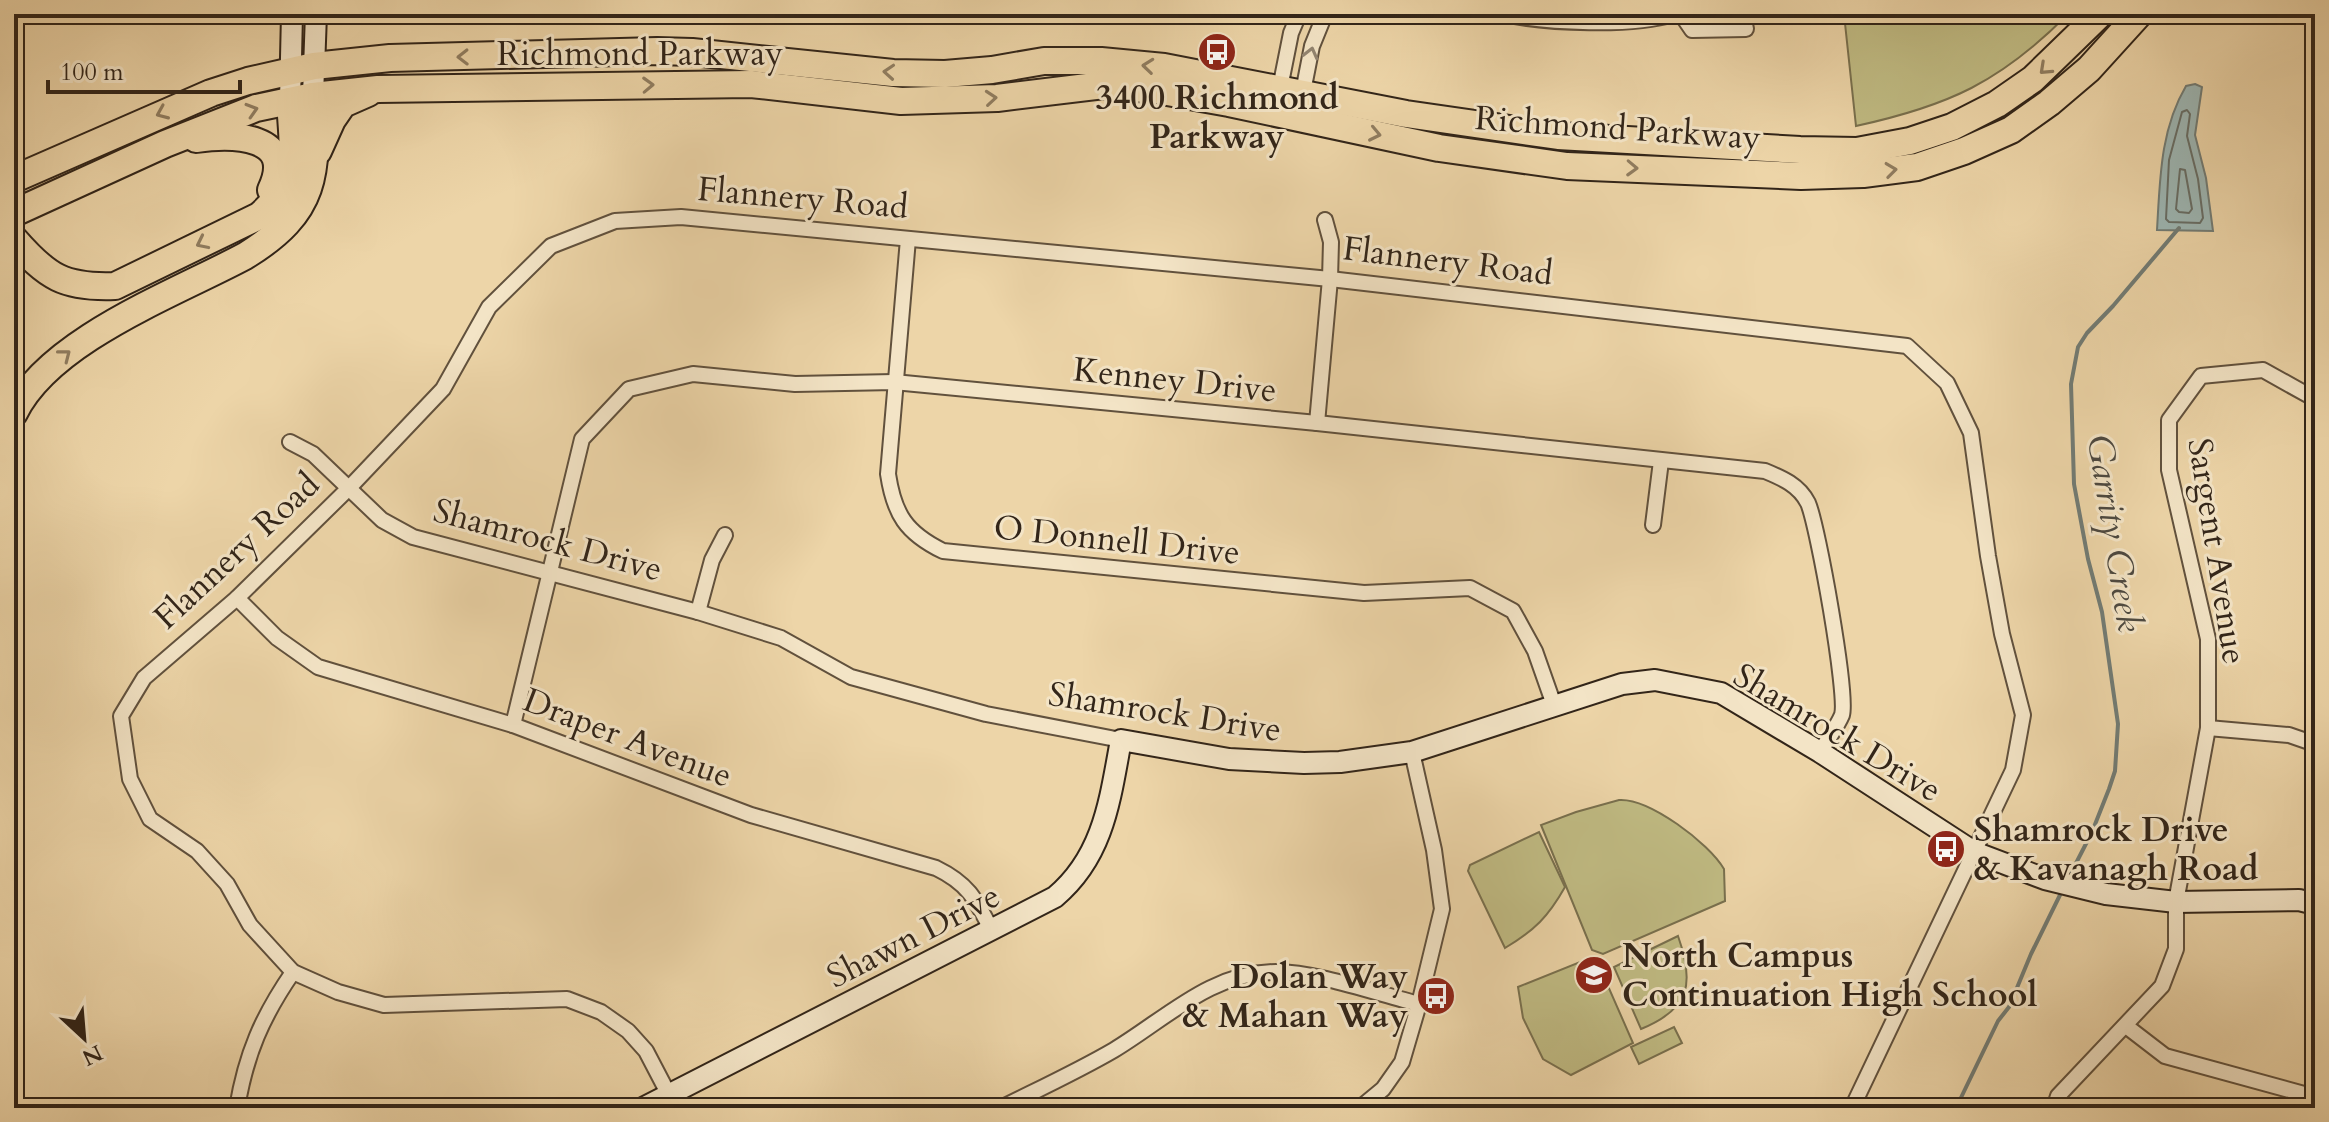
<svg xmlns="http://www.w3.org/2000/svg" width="2329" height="1122" viewBox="0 0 2329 1122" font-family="Cardo,serif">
<rect width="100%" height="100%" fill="#edd5a8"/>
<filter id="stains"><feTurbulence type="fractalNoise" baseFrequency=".0025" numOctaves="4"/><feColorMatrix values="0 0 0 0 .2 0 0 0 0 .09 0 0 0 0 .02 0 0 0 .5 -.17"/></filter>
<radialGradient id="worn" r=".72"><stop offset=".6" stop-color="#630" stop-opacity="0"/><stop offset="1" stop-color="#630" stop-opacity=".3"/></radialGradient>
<g fill="#c0bb83" stroke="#79704e" stroke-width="2">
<path d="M 1844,14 L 2068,14 C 2001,82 1948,106 1856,126 Z"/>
<path d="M 1619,800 C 1649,798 1709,843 1724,869 L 1725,901 L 1603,954 L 1592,950 L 1541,825 L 1576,812 Z"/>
<path d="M 1539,832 L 1565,887 C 1548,917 1535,930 1505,948 L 1468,871 L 1470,865 Z"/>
<path d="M 1678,936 C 1695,984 1690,1009 1641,1029 L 1614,967 Z"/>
<path d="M 1590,958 L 1597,961 L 1633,1043 L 1571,1075 L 1543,1059 L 1523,1018 L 1518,987 Z"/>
<path d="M 1674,1027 L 1682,1043 L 1639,1064 L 1631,1047 Z"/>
</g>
<path fill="#9db6b3" stroke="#727c75" stroke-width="2" d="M 2195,84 L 2202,87 L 2195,135 L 2206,178 L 2213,231 L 2157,230 C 2160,180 2160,130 2186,86 Z"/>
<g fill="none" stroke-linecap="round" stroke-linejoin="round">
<g stroke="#686e66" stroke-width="2">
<path d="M 2187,110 L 2190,114 L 2187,136 L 2198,179 L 2203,218 L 2200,223 L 2169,222 L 2166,219 L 2169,160 L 2182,112 Z"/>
<path d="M 2180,169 L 2185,170 L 2192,209 L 2189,213 L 2179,212 L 2176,209 Z"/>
</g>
<g stroke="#727c75" stroke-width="4">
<path d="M 2071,873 L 2092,832 L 2109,789 L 2115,771 L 2118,724 L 2102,612 L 2088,559 L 2074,484 L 2071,384 L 2078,347 L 2087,333 L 2113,306 L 2179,228"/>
<path d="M 1956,1108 L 1998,1021 L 2009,1007 L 2031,954 L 2060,895"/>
</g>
<g stroke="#61513d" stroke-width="18">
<g id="street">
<path d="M 1504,14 C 1546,23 1633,27 1673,14"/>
<path d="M 1681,14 L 1692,30 L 1746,29 L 1743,14"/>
<path d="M 1279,93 L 1291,33 L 1299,14"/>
<path d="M 1302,97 L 1312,46 L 1325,14"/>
<path d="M 908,239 L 888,474 C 894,514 906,533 943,551 L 1364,593 L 1470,588 L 1513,611 L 1535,651 L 1554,705"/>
<path d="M 1317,423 L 1330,279 L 1331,242 L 1325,220"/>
<path d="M 290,442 L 313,454 L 382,520 L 413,537 L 698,612 L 781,638 L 851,677 L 986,714 L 1121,740"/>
<path d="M 1653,525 L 1661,461"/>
<path d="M 237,598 L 277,638 L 318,667 L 513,725 L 751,815 L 936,868 C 969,884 976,900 992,931"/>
<path d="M 698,612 L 712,560 L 725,535"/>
<path d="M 513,725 L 582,439 L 629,389 L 693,374 L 795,384 L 894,382 L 1317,423 L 1765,471 C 1782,478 1799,485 1808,503 C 1818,526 1848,695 1842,715 C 1837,727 1827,740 1820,752"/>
<path d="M 2208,728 L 2289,735 L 2315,744"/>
<path d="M 2126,1026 L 2165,1056 L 2315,1097"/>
<path d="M 669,1095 L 646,1051 L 628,1031 L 601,1012 L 567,999 L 384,1005 L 338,992 L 293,972 L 250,925 L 227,884 L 197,851 L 150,819 L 130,779 L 121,716 L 144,678 L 237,598 L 349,488 L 443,389 L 489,307 L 551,246 L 615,221 L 681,217 L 1330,279 L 1907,346 L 1947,383 L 1971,433 L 1988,556 L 2002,634 L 2023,715 L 2013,770 L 1852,1108"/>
<path d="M 237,1108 C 246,1054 262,1017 293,972"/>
<path d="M 1001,1108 C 1039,1089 1078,1071 1114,1050 C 1167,1018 1211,972 1276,972 C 1317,972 1378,994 1419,1004"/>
<path d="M 1360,1108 L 1383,1089 L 1402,1062 L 1419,1004 L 1442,909 L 1434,850 L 1412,752"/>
<path d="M 2054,1108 L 2058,1096 L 2162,986 L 2176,949 L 2176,902 L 2208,728 L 2208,639 L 2169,470 L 2169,420 L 2201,376 L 2263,370 L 2315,399"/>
</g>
</g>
<g stroke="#322519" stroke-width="24">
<g id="secondary">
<path d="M 313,96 L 316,14"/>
<path d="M 290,101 L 292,14"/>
<path d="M 643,1108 L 1055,897 C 1104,856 1110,799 1121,740 L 1229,759 L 1304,763 L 1340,762 L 1412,752 L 1622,684 L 1655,680 L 1721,693 L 1820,752 L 1974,852 L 2045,879 L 2106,894 L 2176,902 L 2299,900 L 2315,904"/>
</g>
</g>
<g stroke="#322519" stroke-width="30">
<g id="highway">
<path d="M 196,139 C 232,134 297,134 271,190"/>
<path d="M 318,151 L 332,120 L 343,104 L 368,93"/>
<path d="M 14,179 L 211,93 L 248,81 L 314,66 L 390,58 L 657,51 L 692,52 L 893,73 L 945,74 L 992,70 L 1044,61 L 1101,61 L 1164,67 L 1406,114 L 1558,136 L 1800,150 L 1857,151 L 1910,141 L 1952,127 L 1997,104 L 2033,79 L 2100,14"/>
<path d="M 14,213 L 165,144 L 256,108 L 313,96 L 378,89 L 751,84 L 901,101 L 997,98 L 1104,85 L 1156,90 L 1229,103 L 1439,148 L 1567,166 L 1801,176 L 1863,174 L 1917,167 L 1964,151 L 2011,130 L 2049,103 L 2089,69 L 2139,14"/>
<path d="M 14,239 C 47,277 64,288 115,286 L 259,216 C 301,180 293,152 290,101"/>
<path d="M 14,413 C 49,340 176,293 245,256 C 317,212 318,174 313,96"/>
</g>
</g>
<use href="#street" stroke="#f3e4c6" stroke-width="14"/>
<use href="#secondary" stroke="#f3e4c6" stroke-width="20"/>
<use href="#highway" stroke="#edd5a8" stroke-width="26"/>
</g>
<defs><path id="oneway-chevron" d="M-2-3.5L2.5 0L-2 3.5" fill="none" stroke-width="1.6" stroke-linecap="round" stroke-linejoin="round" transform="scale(2)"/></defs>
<use stroke="#928470" href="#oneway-chevron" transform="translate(1311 53) rotate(-76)"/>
<g stroke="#907d60">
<use href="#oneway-chevron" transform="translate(463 57) rotate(179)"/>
<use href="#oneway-chevron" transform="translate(1148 66) rotate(-174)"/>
<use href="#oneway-chevron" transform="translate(2045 69) rotate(137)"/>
<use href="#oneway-chevron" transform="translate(889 72) rotate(-176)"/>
<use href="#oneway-chevron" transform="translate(648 85) rotate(-2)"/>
<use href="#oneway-chevron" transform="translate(991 98) rotate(-5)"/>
<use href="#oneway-chevron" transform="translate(252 110) rotate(-17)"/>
<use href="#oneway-chevron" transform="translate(162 113) rotate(157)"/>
<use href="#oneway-chevron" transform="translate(1375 134) rotate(12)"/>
<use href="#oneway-chevron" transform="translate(1632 168) rotate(2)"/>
<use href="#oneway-chevron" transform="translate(1891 170) rotate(-7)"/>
<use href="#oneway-chevron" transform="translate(202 243) rotate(154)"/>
<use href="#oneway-chevron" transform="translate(65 355) rotate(-38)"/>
</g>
<defs>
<g id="bus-disc" transform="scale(2)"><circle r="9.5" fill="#8f2418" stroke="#f3e4c6"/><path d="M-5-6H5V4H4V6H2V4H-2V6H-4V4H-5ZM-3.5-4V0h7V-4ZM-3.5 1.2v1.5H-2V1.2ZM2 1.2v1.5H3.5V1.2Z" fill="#fff"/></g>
<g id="school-disc" transform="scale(2)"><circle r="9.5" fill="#8f2418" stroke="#f3e4c6"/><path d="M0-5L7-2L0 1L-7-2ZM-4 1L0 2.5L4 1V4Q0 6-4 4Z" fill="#fff"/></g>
</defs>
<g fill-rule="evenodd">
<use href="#bus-disc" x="1217" y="52"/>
<use href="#bus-disc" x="1946" y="849"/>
<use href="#school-disc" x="1594" y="975"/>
<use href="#bus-disc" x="1436" y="996"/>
</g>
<g text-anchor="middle" stroke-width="6" stroke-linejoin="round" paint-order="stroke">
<g font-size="34" fill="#322519" stroke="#f3e4c6">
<text x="640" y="65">Richmond Parkway</text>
<text transform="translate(1618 127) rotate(4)" y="12">Richmond Parkway</text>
<text transform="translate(803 197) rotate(5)" y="12">Flannery Road</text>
<text transform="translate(1448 260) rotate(7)" y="12">Flannery Road</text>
<text transform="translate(1175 379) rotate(6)" y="12">Kenney Drive</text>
<text transform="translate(548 539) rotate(15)" y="12">Shamrock Drive</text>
<text transform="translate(1117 539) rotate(6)" y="12">O Donnell Drive</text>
<text transform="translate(236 550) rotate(-43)" y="12">Flannery Road</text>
<text transform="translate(2218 551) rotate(81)" y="12">Sargent Avenue</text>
<text transform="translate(1165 711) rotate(9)" y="12">Shamrock Drive</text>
<text transform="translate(1838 732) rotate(31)" y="12">Shamrock Drive</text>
<text transform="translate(628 737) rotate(21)" y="12">Draper Avenue</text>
<text transform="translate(913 935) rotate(-27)" y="12">Shawn Drive</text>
</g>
<g font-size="34" font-weight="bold" fill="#322519" stroke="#f3e4c6" text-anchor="start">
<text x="1217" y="109" text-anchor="middle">3400 Richmond<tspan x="1217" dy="39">Parkway</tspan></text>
<text x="1974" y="841">Shamrock Drive<tspan x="1974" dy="39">&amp; Kavanagh Road</tspan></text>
<text x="1622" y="967">North Campus<tspan x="1622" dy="39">Continuation High School</tspan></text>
<text x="1408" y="988" text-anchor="end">Dolan Way<tspan x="1408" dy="39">&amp; Mahan Way</tspan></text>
</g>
<g font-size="36" font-style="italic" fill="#4d4940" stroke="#f3e4c6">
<text transform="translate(2116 533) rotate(81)" y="13">Garrity Creek</text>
</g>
</g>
<rect width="2329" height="1122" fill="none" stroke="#edd5a8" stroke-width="48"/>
<rect x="16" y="16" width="2297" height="1090" fill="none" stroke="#322519" stroke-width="4"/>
<rect x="24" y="24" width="2281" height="1074" fill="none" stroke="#322519" stroke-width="2"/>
<g transform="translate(84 1038) rotate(154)" stroke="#f3e4c6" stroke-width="6" paint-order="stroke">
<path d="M0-6L14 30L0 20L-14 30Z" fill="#322519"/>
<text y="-12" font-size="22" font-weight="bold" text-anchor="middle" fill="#322519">N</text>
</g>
<path d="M48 80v12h192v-12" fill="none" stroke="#322519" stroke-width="4"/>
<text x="60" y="80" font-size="24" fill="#322519" stroke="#f3e4c6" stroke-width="6" paint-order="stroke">100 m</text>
<rect width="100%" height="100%" filter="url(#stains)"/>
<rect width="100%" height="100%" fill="url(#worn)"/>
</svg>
